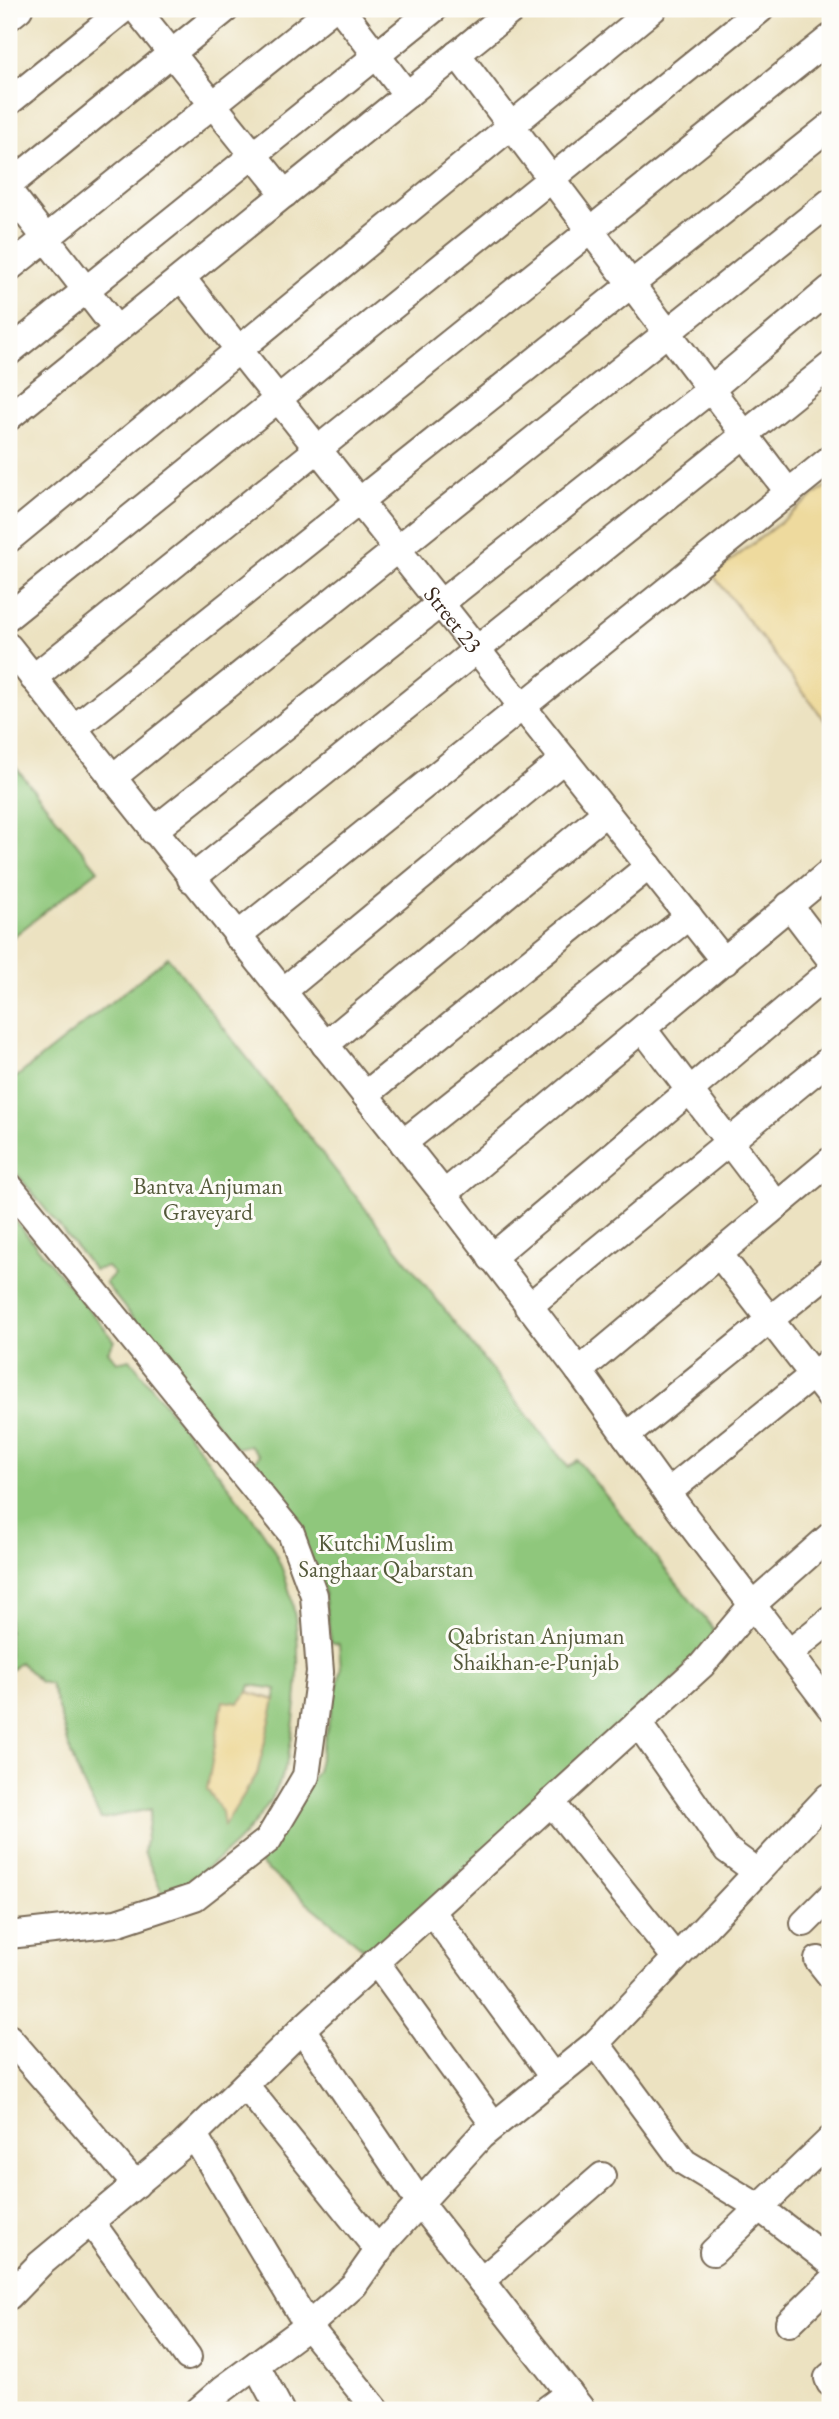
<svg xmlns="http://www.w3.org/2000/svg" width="839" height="2419" viewBox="0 0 839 2419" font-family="'EB Garamond',serif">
<rect width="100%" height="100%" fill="#fdfcf7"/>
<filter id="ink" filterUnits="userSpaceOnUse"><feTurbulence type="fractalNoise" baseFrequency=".0143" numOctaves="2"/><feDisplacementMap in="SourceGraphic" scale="14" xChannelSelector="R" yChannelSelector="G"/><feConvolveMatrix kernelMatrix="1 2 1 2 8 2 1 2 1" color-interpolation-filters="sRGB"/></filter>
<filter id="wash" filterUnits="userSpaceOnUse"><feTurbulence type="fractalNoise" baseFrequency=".00686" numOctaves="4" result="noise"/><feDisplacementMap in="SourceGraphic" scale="28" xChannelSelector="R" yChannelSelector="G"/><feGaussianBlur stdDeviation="1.57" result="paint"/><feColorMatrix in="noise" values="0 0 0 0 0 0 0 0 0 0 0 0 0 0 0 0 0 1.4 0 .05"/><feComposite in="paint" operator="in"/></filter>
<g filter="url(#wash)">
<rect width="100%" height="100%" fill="#ece2c1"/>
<g fill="#8fc77b" stroke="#65784c" stroke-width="2" fill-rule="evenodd">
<path d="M 9,759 L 98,870 L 9,940 Z"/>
<path d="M 168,957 L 568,1467 L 577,1460 L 720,1637 L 370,1954 L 258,1862 L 317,1771 L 341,1670 L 339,1644 L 331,1642 L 323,1585 L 252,1466 L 259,1455 L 250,1445 L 236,1448 L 105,1283 L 114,1274 L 107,1267 L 94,1270 L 9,1164 L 9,1083 Z"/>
<path d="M 9,1213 L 115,1341 L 108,1351 L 117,1362 L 130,1359 L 259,1526 C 300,1584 303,1652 294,1720 C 291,1745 287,1770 275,1792 C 251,1838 207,1870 164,1897 L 144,1852 L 151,1809 L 101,1819 C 89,1796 76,1772 69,1747 C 63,1725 58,1705 50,1684 L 40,1682 L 20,1662 L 9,1672 ZM 250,1685 L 277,1689 L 257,1774 L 224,1825 L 223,1702 L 239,1703 L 246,1698 Z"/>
</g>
<g fill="#eeda9e" stroke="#94825e" stroke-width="2">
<path d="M 830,483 L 830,727 L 713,575 Z"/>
<path d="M 248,1692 L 275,1700 L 257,1774 L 224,1826 L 222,1812 L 207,1789 L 223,1701 L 239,1703 Z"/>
</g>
</g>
<g filter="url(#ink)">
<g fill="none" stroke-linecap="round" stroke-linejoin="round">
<g stroke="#796a57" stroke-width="30">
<g id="minor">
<path d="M 136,9 L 285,194"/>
<path d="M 341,9 L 407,95"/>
<path d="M 9,17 L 19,9"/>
<path d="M 457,54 L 789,493"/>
<path d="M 9,102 L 124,9"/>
<path d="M 9,185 L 226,9"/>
<path d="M 9,191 L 117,330"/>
<path d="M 9,268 L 332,9"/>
<path id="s1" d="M 182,278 L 725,962"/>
<path d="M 9,352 L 434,9"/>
<path d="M 9,417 L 513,9"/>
<path d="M 9,539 L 653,9"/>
<path d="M 9,616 L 761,9"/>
<path d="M 9,647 L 444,1194 L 579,1371 L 667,1493 L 830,1707"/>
<path d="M 33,678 L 830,38"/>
<path d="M 73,729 L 830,126"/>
<path d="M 112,778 L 830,202"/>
<path d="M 153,831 L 711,389 L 830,289"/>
<path d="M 191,879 L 830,366"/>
<path d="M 789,905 L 830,959"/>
<path d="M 237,936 L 830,459"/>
<path d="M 282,992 L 564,759"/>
<path d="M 643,1029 L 777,1205"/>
<path d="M 325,1045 L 606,812"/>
<path d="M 365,1095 L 649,866"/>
<path d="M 403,1143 L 689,916"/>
<path d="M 9,1186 L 291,1533 L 314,1595 L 320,1672 L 306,1776 L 268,1840 L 195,1897 L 116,1923 L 9,1935"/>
<path d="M 444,1194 L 830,872"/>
<path d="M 719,1254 L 830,1397"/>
<path d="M 491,1258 L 830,972"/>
<path d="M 528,1307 L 830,1059"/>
<path d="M 579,1371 L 830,1161"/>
<path d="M 626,1436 L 830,1271"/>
<path d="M 667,1493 L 830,1361"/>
<path d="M 789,1653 L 830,1620"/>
<path d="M 638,1723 L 727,1850 L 757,1872"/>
<path d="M 551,1802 L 676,1958"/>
<path d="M 432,1912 L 553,2077"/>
<path d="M 804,1923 L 830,1897"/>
<path d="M 818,1960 L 830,1975"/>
<path d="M 376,1962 L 494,2125"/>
<path d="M 302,2029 L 420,2203 L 582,2410"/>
<path d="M 9,2038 L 136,2185"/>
<path d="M 596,2043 L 684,2162 L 760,2208 L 830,2262"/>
<path d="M 245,2085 L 379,2251"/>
<path d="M 194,2135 L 308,2326 L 376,2410"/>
<path d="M 91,2222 L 188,2357"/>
<path d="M 713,2252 L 830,2140"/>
<path d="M 481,2281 L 602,2176"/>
<path d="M 9,2296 L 40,2264 L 183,2145 L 302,2029 L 702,1665 L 752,1605 L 830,1536"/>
<path d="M 789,2323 L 830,2283"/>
<path d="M 256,2365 L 280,2410"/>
<path d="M 830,2376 L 828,2378 L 830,2383"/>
<path d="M 199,2410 L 223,2389 L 308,2326 L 354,2285 L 385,2241 L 481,2136 L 596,2043 L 828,1797"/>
<path d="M 546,2410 L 569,2393"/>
</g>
</g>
<use href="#minor" stroke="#fff" stroke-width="26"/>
</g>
</g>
<g text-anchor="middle" stroke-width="6" stroke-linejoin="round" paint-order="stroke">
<g font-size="23" fill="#3b2a1e" stroke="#fdfcf7">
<text dy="8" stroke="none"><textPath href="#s1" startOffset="436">Street 23</textPath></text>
</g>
<g font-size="23" fill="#54593a" stroke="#fdfcf7">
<text x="208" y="1194">Bantva Anjuman<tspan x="208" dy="26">Graveyard</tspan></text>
<text x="386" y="1551">Kutchi Muslim<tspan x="386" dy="26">Sanghaar Qabarstan</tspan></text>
<text x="536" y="1644">Qabristan Anjuman<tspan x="536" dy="26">Shaikhan-e-Punjab</tspan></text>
</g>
</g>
<rect width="839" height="2419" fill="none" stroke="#fdfcf7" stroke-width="35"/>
</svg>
